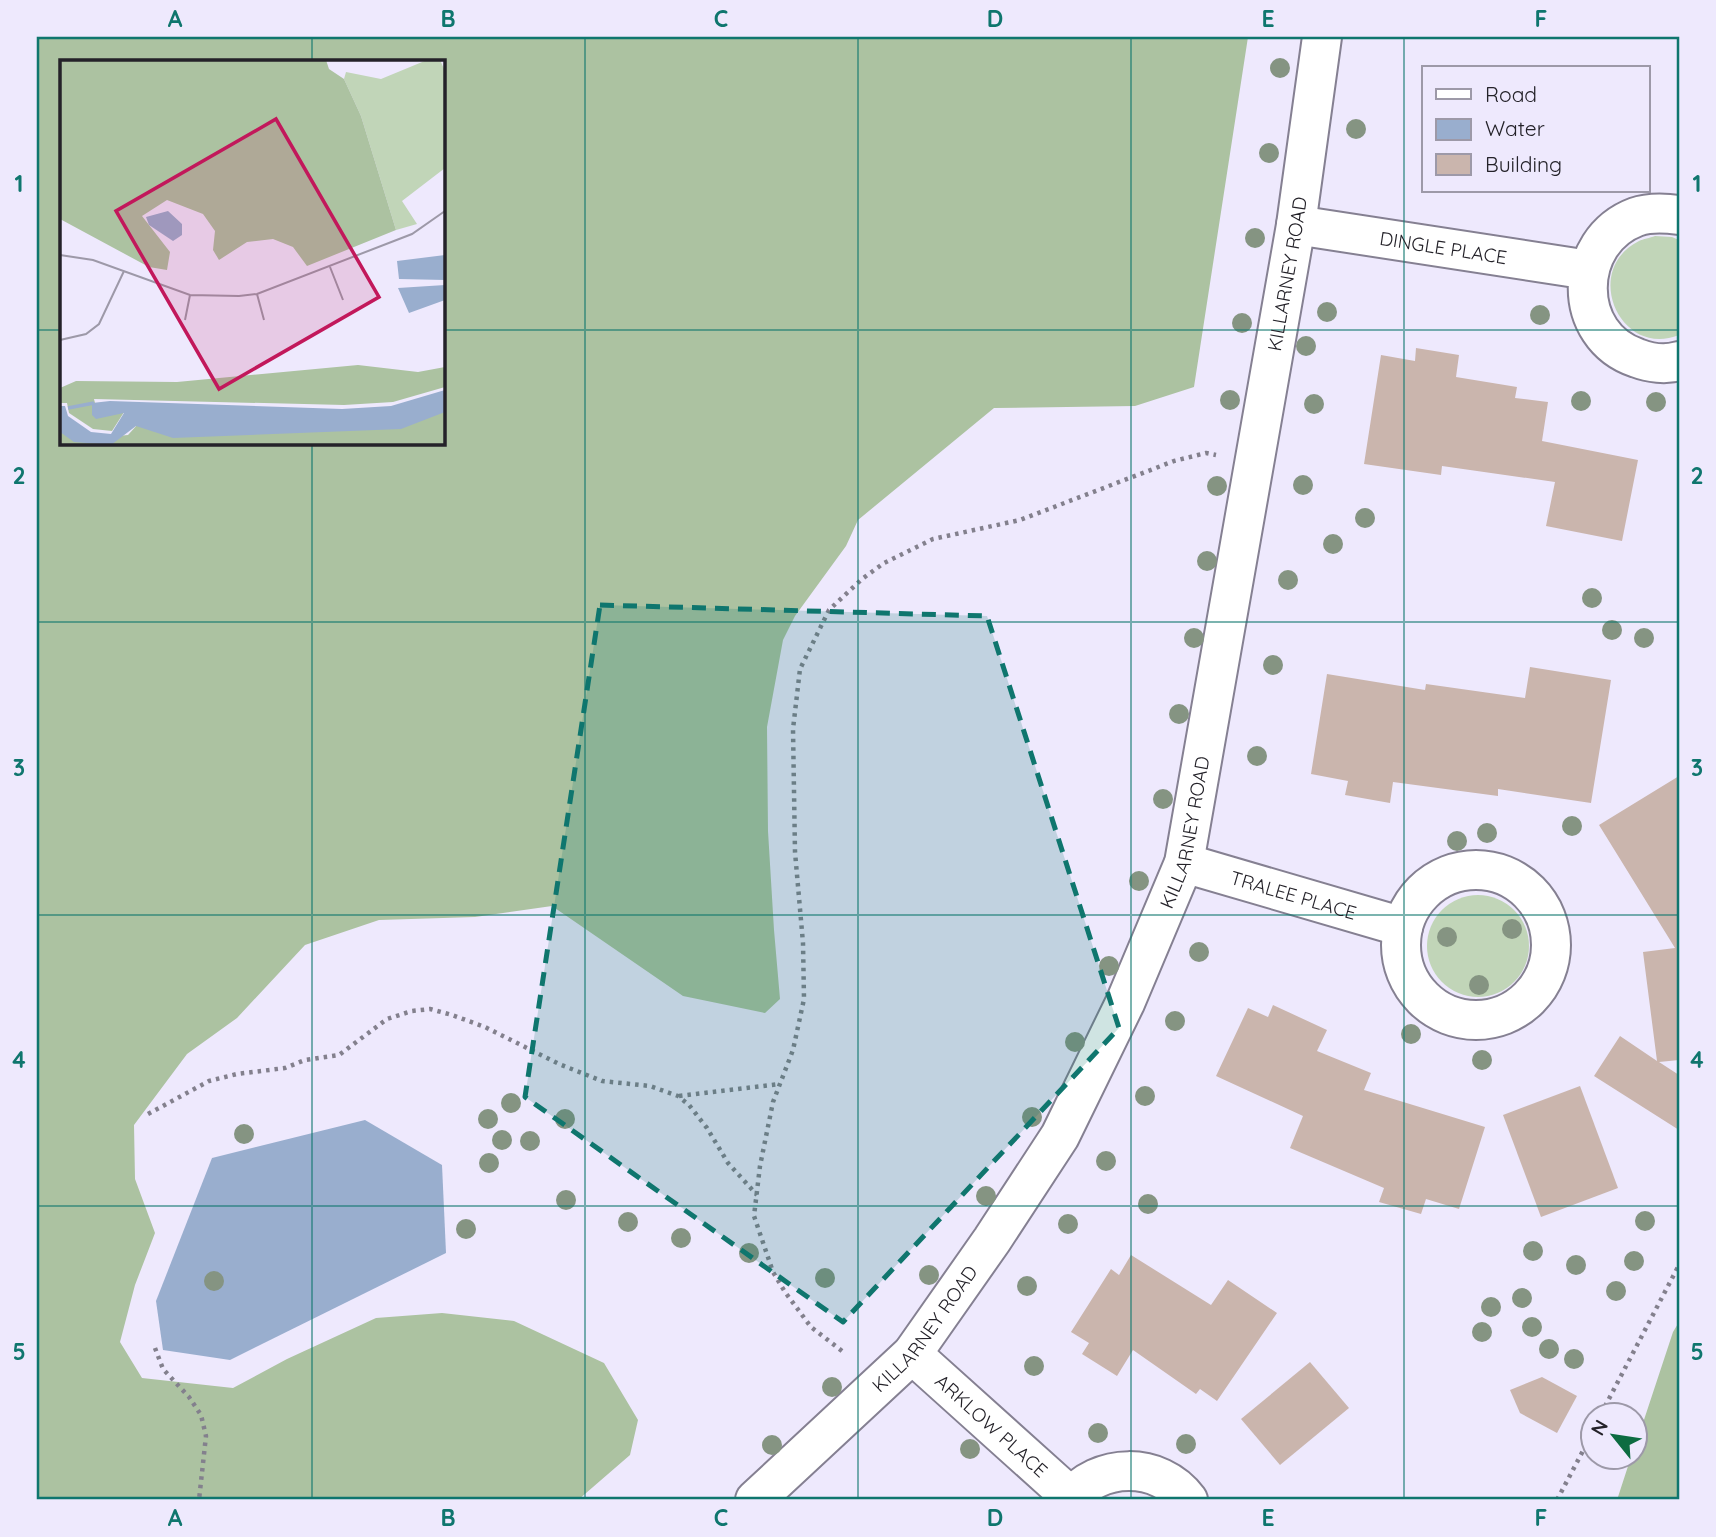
<svg xmlns="http://www.w3.org/2000/svg" width="1716" height="1537" viewBox="0 0 1716 1537" font-family="Quicksand,sans-serif">
<rect width="100%" height="100%" fill="#eee9fd"/>
<g fill="#c1d5b8">
<path d="M 1655,236 L 1672,237 L 1679,240 L 1679,335 C 1620,359 1581,270 1639,241 C 1643,239 1650,238 1655,236 Z"/>
<circle cx="1478" cy="946" r="51"/>
</g>
<g fill="#acc2a1" fill-rule="evenodd">
<path d="M 37,37 L 1248,37 L 1194,387 L 1135,406 L 994,408 L 858,520 L 846,546 L 795,616 L 783,640 L 767,727 L 768,831 L 774,930 L 780,999 L 765,1013 L 683,996 L 552,906 L 475,917 L 379,920 L 305,945 L 237,1018 L 187,1054 L 134,1125 L 135,1179 L 155,1233 L 135,1285 L 120,1342 L 142,1378 L 233,1388 L 287,1359 L 376,1318 L 442,1313 L 514,1321 L 604,1363 L 638,1420 L 630,1455 L 578,1500 L 37,1500 ZM 61,61 L 443,61 L 443,443 L 61,443 Z"/>
<path d="M 1679,1322 L 1679,1500 L 1617,1500 L 1631,1457 L 1636,1456 L 1636,1444 L 1673,1332 Z"/>
</g>
<path fill="#99aece" d="M 365,1120 L 442,1165 L 446,1253 L 230,1360 L 163,1350 L 156,1301 L 212,1158 Z"/>
<g fill="#cab5ad">
<path d="M 1416,348 L 1459,355 L 1456,377 L 1517,387 L 1515,398 L 1548,402 L 1542,441 L 1638,460 L 1622,541 L 1546,526 L 1555,482 L 1442,466 L 1441,475 L 1364,464 L 1381,355 L 1415,361 Z"/>
<path d="M 1530,667 L 1611,680 L 1591,803 L 1498,789 L 1498,796 L 1393,782 L 1390,803 L 1345,795 L 1348,781 L 1311,774 L 1327,674 L 1425,690 L 1426,684 L 1525,698 Z"/>
<path d="M 1679,776 L 1679,1060 L 1659,1062 L 1679,1075 L 1679,1130 L 1594,1076 L 1620,1036 L 1657,1061 L 1643,952 L 1675,948 L 1599,825 Z"/>
<path d="M 1273,1005 L 1327,1030 L 1317,1051 L 1371,1073 L 1364,1090 L 1485,1127 L 1459,1209 L 1426,1199 L 1421,1214 L 1379,1202 L 1384,1188 L 1290,1148 L 1303,1116 L 1216,1076 L 1248,1008 L 1268,1017 Z"/>
<path d="M 1580,1086 L 1618,1188 L 1541,1217 L 1503,1115 Z"/>
<path d="M 1131,1255 L 1211,1305 L 1228,1280 L 1277,1313 L 1217,1401 L 1200,1389 L 1196,1394 L 1133,1350 L 1117,1376 L 1082,1354 L 1089,1343 L 1071,1332 L 1111,1269 L 1119,1275 Z"/>
<path d="M 1310,1362 L 1349,1408 L 1280,1465 L 1241,1419 Z"/>
<path d="M 1542,1377 L 1577,1396 L 1557,1433 L 1520,1413 L 1510,1390 Z"/>
</g>
<g fill="none" stroke-linecap="round" stroke-linejoin="round">
<g stroke="#858092" stroke-width="42">
<g id="minor">
<path d="M 1679,215 C 1665,213 1650,212 1636,217 C 1572,241 1571,336 1637,358 C 1650,363 1666,365 1679,361"/>
<path id="s1" d="M 1296,225 L 1589,270"/>
<path id="s2" d="M 1184,863 L 1403,927"/>
<circle cx="1476" cy="945" r="75"/>
<path id="s3" d="M 912,1354 L 1071,1497"/>
<path d="M 1069,1500 C 1098,1462 1159,1461 1188,1500"/>
</g>
</g>
<g stroke="#858092" stroke-width="42">
<g id="tertiary">
<path id="s4" d="M 755,1500 L 912,1354 L 992,1240 L 1060,1136 L 1125,1003 L 1184,863 L 1296,225 L 1322,37"/>
</g>
</g>
<g stroke="#83808d" stroke-width="4.5" stroke-dasharray="3.5 5" stroke-linecap="butt">
<path d="M 679,1096 L 780,1084"/>
<path d="M 148,1114 L 209,1081 L 237,1074 L 285,1068 L 305,1060 L 339,1055 L 387,1019 L 412,1011 L 430,1009 L 452,1015 L 485,1027 L 559,1064 L 602,1081 L 650,1086 L 678,1096 L 689,1105 L 707,1128 L 728,1163 L 757,1195"/>
<path d="M 155,1348 L 163,1369 L 189,1397 L 201,1415 L 206,1436 L 199,1500"/>
<path d="M 842,1351 L 811,1327 L 785,1292 L 773,1272 L 754,1216 L 760,1166 L 773,1102 L 793,1050 L 804,999 L 803,943 L 795,852 L 793,729 L 800,669 L 829,610 L 862,579 L 884,563 L 933,539 L 1020,520 L 1174,461 L 1206,453 L 1216,455"/>
<path d="M 1601,1414 L 1679,1265"/>
<path d="M 1557,1500 L 1594,1430"/>
</g>
<use href="#minor" stroke="#fff" stroke-width="38"/>
<use href="#tertiary" stroke="#fff" stroke-width="38"/>
</g>
<g fill="#859482">
<circle cx="1280" cy="68" r="10"/>
<circle cx="1356" cy="129" r="10"/>
<circle cx="1269" cy="153" r="10"/>
<circle cx="1255" cy="238" r="10"/>
<circle cx="1327" cy="312" r="10"/>
<circle cx="1540" cy="315" r="10"/>
<circle cx="1242" cy="323" r="10"/>
<circle cx="1306" cy="346" r="10"/>
<circle cx="1230" cy="400" r="10"/>
<circle cx="1581" cy="401" r="10"/>
<circle cx="1656" cy="402" r="10"/>
<circle cx="1314" cy="404" r="10"/>
<circle cx="1303" cy="485" r="10"/>
<circle cx="1217" cy="486" r="10"/>
<circle cx="1365" cy="518" r="10"/>
<circle cx="1333" cy="544" r="10"/>
<circle cx="1207" cy="561" r="10"/>
<circle cx="1288" cy="580" r="10"/>
<circle cx="1592" cy="598" r="10"/>
<circle cx="1612" cy="630" r="10"/>
<circle cx="1194" cy="638" r="10"/>
<circle cx="1644" cy="638" r="10"/>
<circle cx="1273" cy="665" r="10"/>
<circle cx="1179" cy="714" r="10"/>
<circle cx="1257" cy="756" r="10"/>
<circle cx="1163" cy="799" r="10"/>
<circle cx="1572" cy="826" r="10"/>
<circle cx="1487" cy="833" r="10"/>
<circle cx="1457" cy="841" r="10"/>
<circle cx="1139" cy="881" r="10"/>
<circle cx="1512" cy="929" r="10"/>
<circle cx="1447" cy="937" r="10"/>
<circle cx="1199" cy="952" r="10"/>
<circle cx="1109" cy="966" r="10"/>
<circle cx="1479" cy="985" r="10"/>
<circle cx="1175" cy="1021" r="10"/>
<circle cx="1411" cy="1034" r="10"/>
<circle cx="1075" cy="1042" r="10"/>
<circle cx="1482" cy="1060" r="10"/>
<circle cx="1145" cy="1096" r="10"/>
<circle cx="511" cy="1103" r="10"/>
<circle cx="1032" cy="1117" r="10"/>
<circle cx="488" cy="1119" r="10"/>
<circle cx="565" cy="1119" r="10"/>
<circle cx="244" cy="1134" r="10"/>
<circle cx="502" cy="1140" r="10"/>
<circle cx="530" cy="1141" r="10"/>
<circle cx="1106" cy="1161" r="10"/>
<circle cx="489" cy="1163" r="10"/>
<circle cx="986" cy="1196" r="10"/>
<circle cx="566" cy="1200" r="10"/>
<circle cx="1148" cy="1204" r="10"/>
<circle cx="1645" cy="1221" r="10"/>
<circle cx="628" cy="1222" r="10"/>
<circle cx="1068" cy="1224" r="10"/>
<circle cx="466" cy="1229" r="10"/>
<circle cx="681" cy="1238" r="10"/>
<circle cx="1533" cy="1251" r="10"/>
<circle cx="749" cy="1253" r="10"/>
<circle cx="1634" cy="1261" r="10"/>
<circle cx="1576" cy="1265" r="10"/>
<circle cx="929" cy="1275" r="10"/>
<circle cx="825" cy="1278" r="10"/>
<circle cx="214" cy="1281" r="10"/>
<circle cx="1027" cy="1286" r="10"/>
<circle cx="1616" cy="1291" r="10"/>
<circle cx="1522" cy="1298" r="10"/>
<circle cx="1491" cy="1307" r="10"/>
<circle cx="1532" cy="1327" r="10"/>
<circle cx="1482" cy="1332" r="10"/>
<circle cx="1549" cy="1349" r="10"/>
<circle cx="1574" cy="1359" r="10"/>
<circle cx="1034" cy="1366" r="10"/>
<circle cx="832" cy="1387" r="10"/>
<circle cx="1098" cy="1433" r="10"/>
<circle cx="1186" cy="1444" r="10"/>
<circle cx="772" cy="1445" r="10"/>
<circle cx="970" cy="1449" r="10"/>
</g>
<path fill="#0f766e" fill-opacity="0.2" stroke="#0f766e" stroke-width="5" stroke-dasharray="14 9" stroke-linejoin="round" d="M 600,605 L 987,616 L 1119,1028 L 843,1322 L 525,1097 Z"/>
<path fill="none" stroke="#0f766e" stroke-width="2" stroke-opacity="0.55" d="M 312,37 L 312,61M 585,37 L 585,1500M 858,37 L 858,1500M 1131,37 L 1131,1500M 1404,37 L 1404,1500M 37,330 L 61,330M 443,330 L 1679,330M 312,443 L 312,1500M 37,622 L 1679,622M 37,915 L 1679,915M 37,1206 L 1679,1206"/>
<g text-anchor="middle" stroke-width="5" stroke-linejoin="round" paint-order="stroke">
<g font-size="19" fill="#242229" stroke="#eee9fd">
<text dy="7" stroke="none"><textPath href="#s1" startOffset="149">DINGLE PLACE</textPath></text>
<text dy="7" stroke="none"><textPath href="#s4" startOffset="1376">KILLARNEY ROAD</textPath></text>
<text dy="7" stroke="none"><textPath href="#s4" startOffset="808">KILLARNEY ROAD</textPath></text>
<text dy="7" stroke="none"><textPath href="#s2" startOffset="114">TRALEE PLACE</textPath></text>
<text dy="7" stroke="none"><textPath href="#s4" startOffset="242">KILLARNEY ROAD</textPath></text>
<text dy="7" stroke="none"><textPath href="#s3" startOffset="107">ARKLOW PLACE</textPath></text>
</g>
</g>
<g transform="translate(60 60)">
<rect width="385" height="385" fill="#eee9fd"/>
<path d="M 367,0 L 380,0 L 385,11 L 385,108 L 342,141 L 357,164 L 336,170 L 301,56 L 284,19 L 286,12 L 321,19 Z" fill="#c1d5b8"/>
<path d="M 0,0 L 266,0 L 269,9 L 284,19 L 301,56 L 336,170 L 247,206 L 233,187 L 213,179 L 187,182 L 159,200 L 153,190 L 155,171 L 143,154 L 107,140 L 82,156 L 110,192 L 107,210 L 89,207 L 0,159 ZM 298,305 L 358,312 L 385,307 L 385,327 L 333,342 L 284,345 L 34,339 L 35,343 L 66,349 L 52,371 L 33,369 L 9,353 L 7,343 L 0,343 L 0,328 L 16,321 L 117,322 ZM 385,351 L 385,385 L 0,385 L 0,369 L 15,380 L 68,375 L 78,364 Z" fill="#acc2a1"/>
<path d="M 108,151 L 122,164 L 122,175 L 113,181 L 89,165 L 86,157 ZM 385,195 L 385,220 L 339,219 L 337,201 ZM 385,225 L 385,240 L 349,253 L 338,228 ZM 385,330 L 385,352 L 341,369 L 113,378 L 76,366 L 51,385 L 14,382 L 0,372 L 0,346 L 5,346 L 8,356 L 31,372 L 51,374 L 64,353 L 36,359 L 32,355 L 32,343 L 50,341 L 282,349 L 331,346 Z" fill="#99aece"/>
<path fill="none" stroke="#99aece" stroke-width="3.5" d="M 8,348 L 34,343"/>
<path fill="none" stroke="#9d99a8" stroke-width="2" d="M 0,195 L 33,200 L 130,235 L 179,236 L 197,234 L 352,174 L 385,151M 270,207 L 283,240M 197,234 L 204,260M 125,260 L 130,235M 0,280 L 26,274 L 39,264 L 64,211"/>
<path fill="#c2185b" fill-opacity="0.15" stroke="#c2185b" stroke-width="3.5" d="M 216,59 L 319,237 L 159,329 L 56,151 Z"/>
<rect width="385" height="385" fill="none" stroke="#242229" stroke-width="3.5"/>
</g>
<rect width="1716" height="1537" fill="none" stroke="#eee9fd" stroke-width="77"/>
<rect x="1422" y="66" width="228" height="126" fill="#eee9fd" stroke="#9d99a8" stroke-width="2"/>
<rect x="1436" y="89" width="35" height="10" fill="#ffffff" stroke="#9d99a8" stroke-width="2"/>
<text x="1485" y="102" font-size="21" fill="#242229">Road</text>
<rect x="1436" y="119" width="35" height="21" fill="#99aece" stroke="#9d99a8" stroke-width="2"/>
<text x="1485" y="136" font-size="21" fill="#242229">Water</text>
<rect x="1436" y="154" width="35" height="21" fill="#cab5ad" stroke="#9d99a8" stroke-width="2"/>
<text x="1485" y="172" font-size="21" fill="#242229">Building</text>
<g transform="translate(1614 1436) rotate(300)"><circle r="33" fill="#eee9fd" stroke="#9d99a8" stroke-width="2"/>
<path d="M0-5L12 26L0 18L-12 26Z" fill="#0d6c41"/>
<text y="-10" font-size="19" font-weight="bold" text-anchor="middle" fill="#242229">N</text>
</g>
<rect x="38" y="38" width="1640" height="1460" fill="none" stroke="#0f766e" stroke-width="2.5"/>
<g font-size="23" text-anchor="middle" font-weight="bold" fill="#0f766e">
<text x="175" y="27">A</text>
<text x="448" y="27">B</text>
<text x="721" y="27">C</text>
<text x="995" y="27">D</text>
<text x="1268" y="27">E</text>
<text x="1541" y="27">F</text>
<text x="19" y="192">1</text>
<text x="1697" y="192">1</text>
<text x="19" y="484">2</text>
<text x="1697" y="484">2</text>
<text x="19" y="776">3</text>
<text x="1697" y="776">3</text>
<text x="19" y="1068">4</text>
<text x="1697" y="1068">4</text>
<text x="19" y="1360">5</text>
<text x="1697" y="1360">5</text>
<text x="175" y="1526">A</text>
<text x="448" y="1526">B</text>
<text x="721" y="1526">C</text>
<text x="995" y="1526">D</text>
<text x="1268" y="1526">E</text>
<text x="1541" y="1526">F</text>
</g>
</svg>
